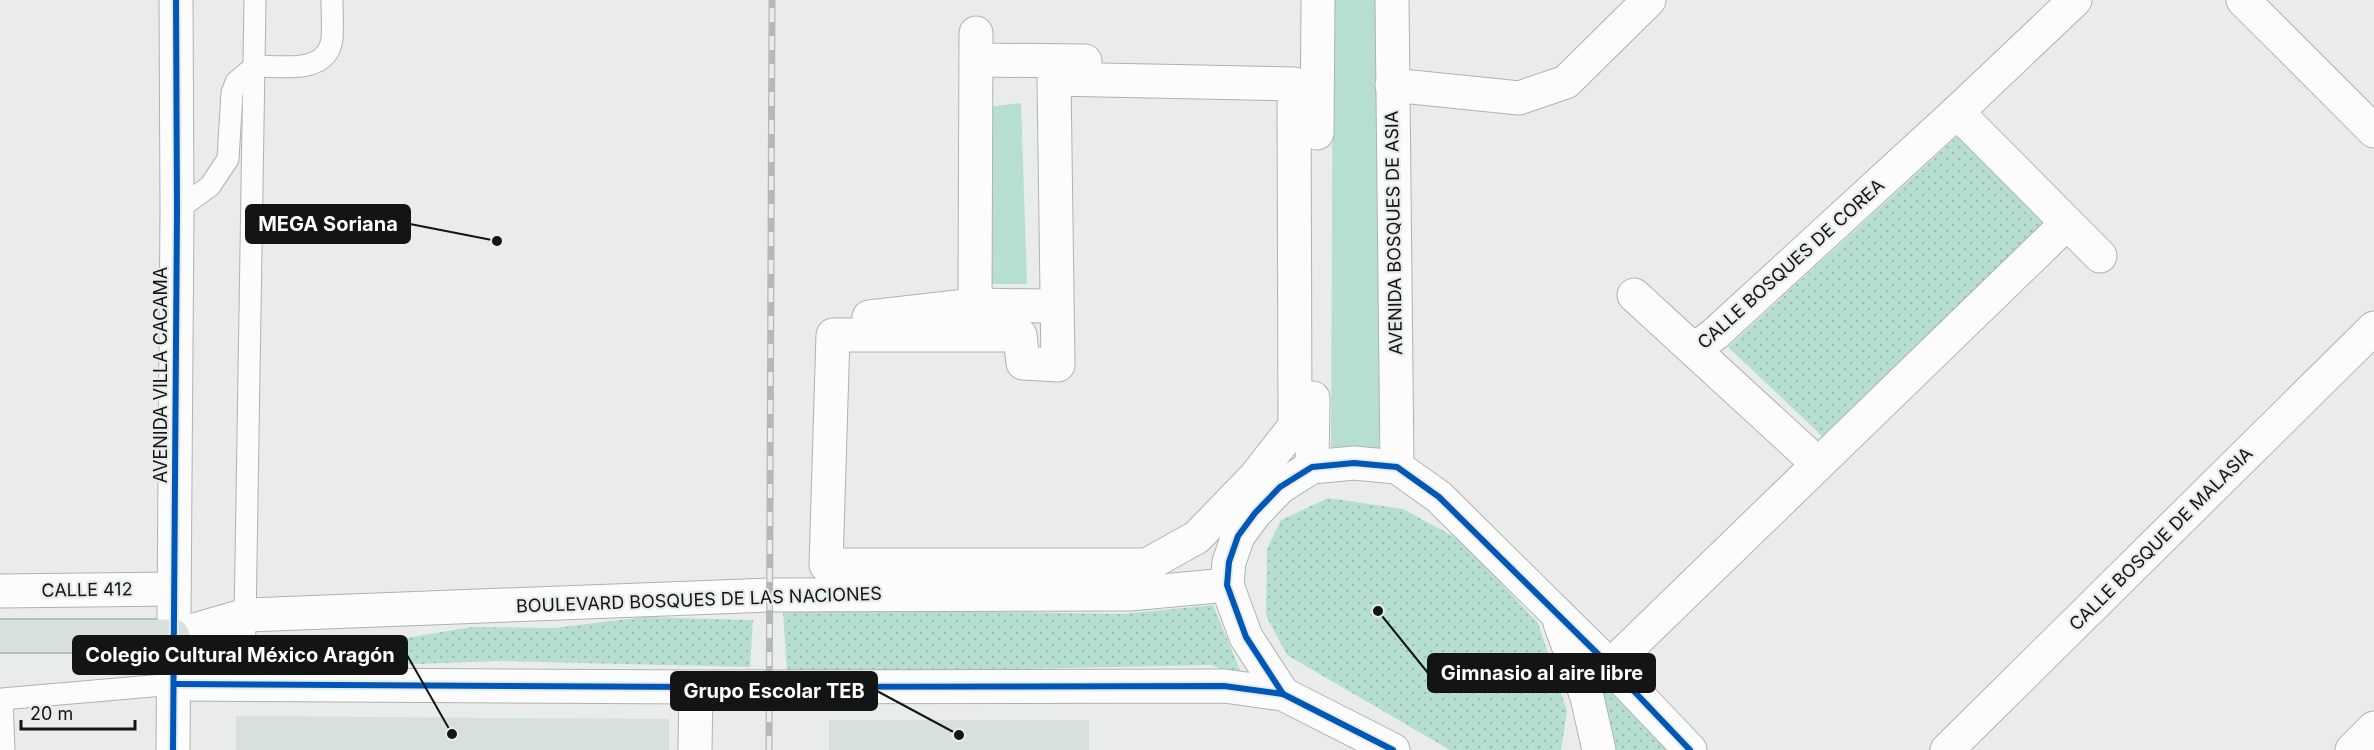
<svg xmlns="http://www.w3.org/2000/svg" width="2374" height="750" viewBox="0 0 2374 750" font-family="Inter,sans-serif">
<defs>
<pattern id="grass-dots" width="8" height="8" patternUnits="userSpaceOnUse" patternTransform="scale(1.5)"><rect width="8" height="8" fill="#b6dfd2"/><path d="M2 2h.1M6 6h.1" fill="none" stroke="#9cbeb3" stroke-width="1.8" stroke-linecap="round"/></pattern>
</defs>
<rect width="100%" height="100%" fill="#e9eceb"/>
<g fill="#d8e0dd">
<path d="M 236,716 L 669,719 L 669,750 L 236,750 Z"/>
<rect x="829" y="720" width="260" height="30"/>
</g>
<g fill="url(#grass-dots)">
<path d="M 1960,134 L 2048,220 L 1845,423 L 1822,436 L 1728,347 Z"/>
<path d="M 1328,498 L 1403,509 L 1462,541 L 1538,623 L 1567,711 L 1561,750 L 1450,750 L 1287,655 L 1266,616 L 1267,549 L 1281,520 Z"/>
<path d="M 1213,605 L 1243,677 L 1211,665 L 874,672 L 787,671 L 783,612 L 969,611 L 1122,614 Z"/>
<path d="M 645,617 L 753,620 L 750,667 L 501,661 L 303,668 L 265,660 L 303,647 L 400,639 L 472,627 L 554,628 Z"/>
<path d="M 1593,675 L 1638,712 L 1672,750 L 1615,750 Z"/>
</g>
<g fill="#b6dfd2">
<path d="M 1333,0 L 1379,0 L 1379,452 L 1331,447 Z"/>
<path d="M 1021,103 L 1027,284 L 990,284 L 987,107 Z"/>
</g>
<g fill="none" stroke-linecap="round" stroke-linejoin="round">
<g stroke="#afb2b1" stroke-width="23">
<g id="lane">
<path d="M 177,210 L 210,186 L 228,159 L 232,93 L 236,82 L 255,66 C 282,66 327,75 332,39 C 333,26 332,13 332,0"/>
<path d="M 244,685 L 255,0"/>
<path d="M 4,750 L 2,699 L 175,684"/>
</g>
</g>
<g stroke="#afb2b1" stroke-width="35">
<g id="street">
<path d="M 1392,0 L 1397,467"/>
<path d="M 2243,0 L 2374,131"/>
<path d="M 976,60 L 1085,61"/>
<path d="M 1054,79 L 1294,84 L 1295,426 L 1255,477 L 1197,537 L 1147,565 L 826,565 L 833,335 L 1020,335 L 1023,363 L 1058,365 Z"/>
<path d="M 1392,85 L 1519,98 L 1566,82 L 1649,0"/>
<path d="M 1957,112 L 2100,256"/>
<path d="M 1317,133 L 1318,0"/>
<path d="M 1634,295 L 1818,464"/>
<path d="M 975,305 L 976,33"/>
<path d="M 869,317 L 975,305 L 1041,306"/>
<path d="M 1694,350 L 1715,334 L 1957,112 L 2075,0"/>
<path d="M 1312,467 L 1313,398"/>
<path d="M 0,591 L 174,589"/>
<path d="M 1610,666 L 2067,223"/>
<path d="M 695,750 L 696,687"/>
<path d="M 1947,750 L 2374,328"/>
<path d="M 2352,750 L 2374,728"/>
</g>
</g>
<g stroke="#afb2b1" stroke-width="35">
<g id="secondary">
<path d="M 1560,623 L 1587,697 L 1599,750"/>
<path d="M 173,636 L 246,615 L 768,595 L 1130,594 L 1227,585"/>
<path d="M 175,684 L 696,687 L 1224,686 L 1283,694 L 1393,750"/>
<path d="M 1283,694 L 1246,637 L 1227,585 L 1229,562 L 1238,536 L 1255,513 L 1280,487 L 1312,467 L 1354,463 L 1397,467 L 1439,497 L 1610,666 L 1690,750"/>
<path d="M 173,750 L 177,210 L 176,0"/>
</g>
</g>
<g stroke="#889a95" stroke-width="35">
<path id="primary" d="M 0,636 L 173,636"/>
</g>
<use href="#lane" stroke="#fcfcfc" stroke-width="21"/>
<use href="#street" stroke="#fcfcfc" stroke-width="33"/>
<use href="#secondary" stroke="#fcfcfc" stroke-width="33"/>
<use href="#primary" stroke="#d8e1de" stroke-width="33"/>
<g stroke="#b6b7b7" stroke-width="7">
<path id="rail" d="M 769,750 L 772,0"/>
</g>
<use href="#rail" stroke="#e8edeb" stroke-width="4.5" stroke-dasharray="14" stroke-linecap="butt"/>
<g stroke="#e8edeb" stroke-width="10">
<g id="cycleway">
<path d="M 175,684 L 696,687 L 1224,686 L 1283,694 L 1393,750"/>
<path d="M 1283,694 L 1246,637 L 1227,585 L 1229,562 L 1238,536 L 1255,513 L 1280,487 L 1312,467 L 1354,463 L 1397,467 L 1439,497 L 1610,666 L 1690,750"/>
<path d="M 173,750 L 177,210 L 176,0"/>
</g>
</g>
<use href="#cycleway" stroke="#0057b8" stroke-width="6"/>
</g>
<g text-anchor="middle" stroke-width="4.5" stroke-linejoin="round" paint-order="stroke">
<g font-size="18" fill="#131414" stroke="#e8edeb">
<text transform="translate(1394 233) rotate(-91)" y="6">AVENIDA BOSQUES DE ASIA</text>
<text transform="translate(1791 264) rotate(-42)" y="6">CALLE BOSQUES DE COREA</text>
<text transform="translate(161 375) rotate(-90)" y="6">AVENIDA VILLA CACAMA</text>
<text transform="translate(2161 539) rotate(-45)" y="6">CALLE BOSQUE DE MALASIA</text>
<text transform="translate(87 590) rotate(-1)" y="6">CALLE 412</text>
<text transform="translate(699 600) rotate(-2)" y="6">BOULEVARD BOSQUES DE LAS NACIONES</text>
</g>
</g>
<path fill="none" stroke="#131414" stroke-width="2" d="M497 241L410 224M452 734L407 655M1378 611L1428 673M959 735L877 691"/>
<g fill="#131414" stroke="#e8edeb" stroke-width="2">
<circle cx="497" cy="241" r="6"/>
<circle cx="452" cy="734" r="6"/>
<circle cx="1378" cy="611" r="6"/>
<circle cx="959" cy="735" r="6"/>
</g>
<g fill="#131414" stroke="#131414" stroke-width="2">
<rect x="246" y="205" width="164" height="38" rx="6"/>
<rect x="73" y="636" width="334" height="38" rx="6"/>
<rect x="1428" y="654" width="227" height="38" rx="6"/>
<rect x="671" y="672" width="206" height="38" rx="6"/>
</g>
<g font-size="20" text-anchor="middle" font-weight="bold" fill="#fff">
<text x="328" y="231">MEGA Soriana</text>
<text x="240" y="662">Colegio Cultural México Aragón</text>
<text x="1542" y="680">Gimnasio al aire libre</text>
<text x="774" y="698">Grupo Escolar TEB</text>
</g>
<path d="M21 720v9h114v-9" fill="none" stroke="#131414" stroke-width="3"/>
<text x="30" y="720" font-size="18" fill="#131414" stroke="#e8edeb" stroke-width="4.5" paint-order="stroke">20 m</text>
</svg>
